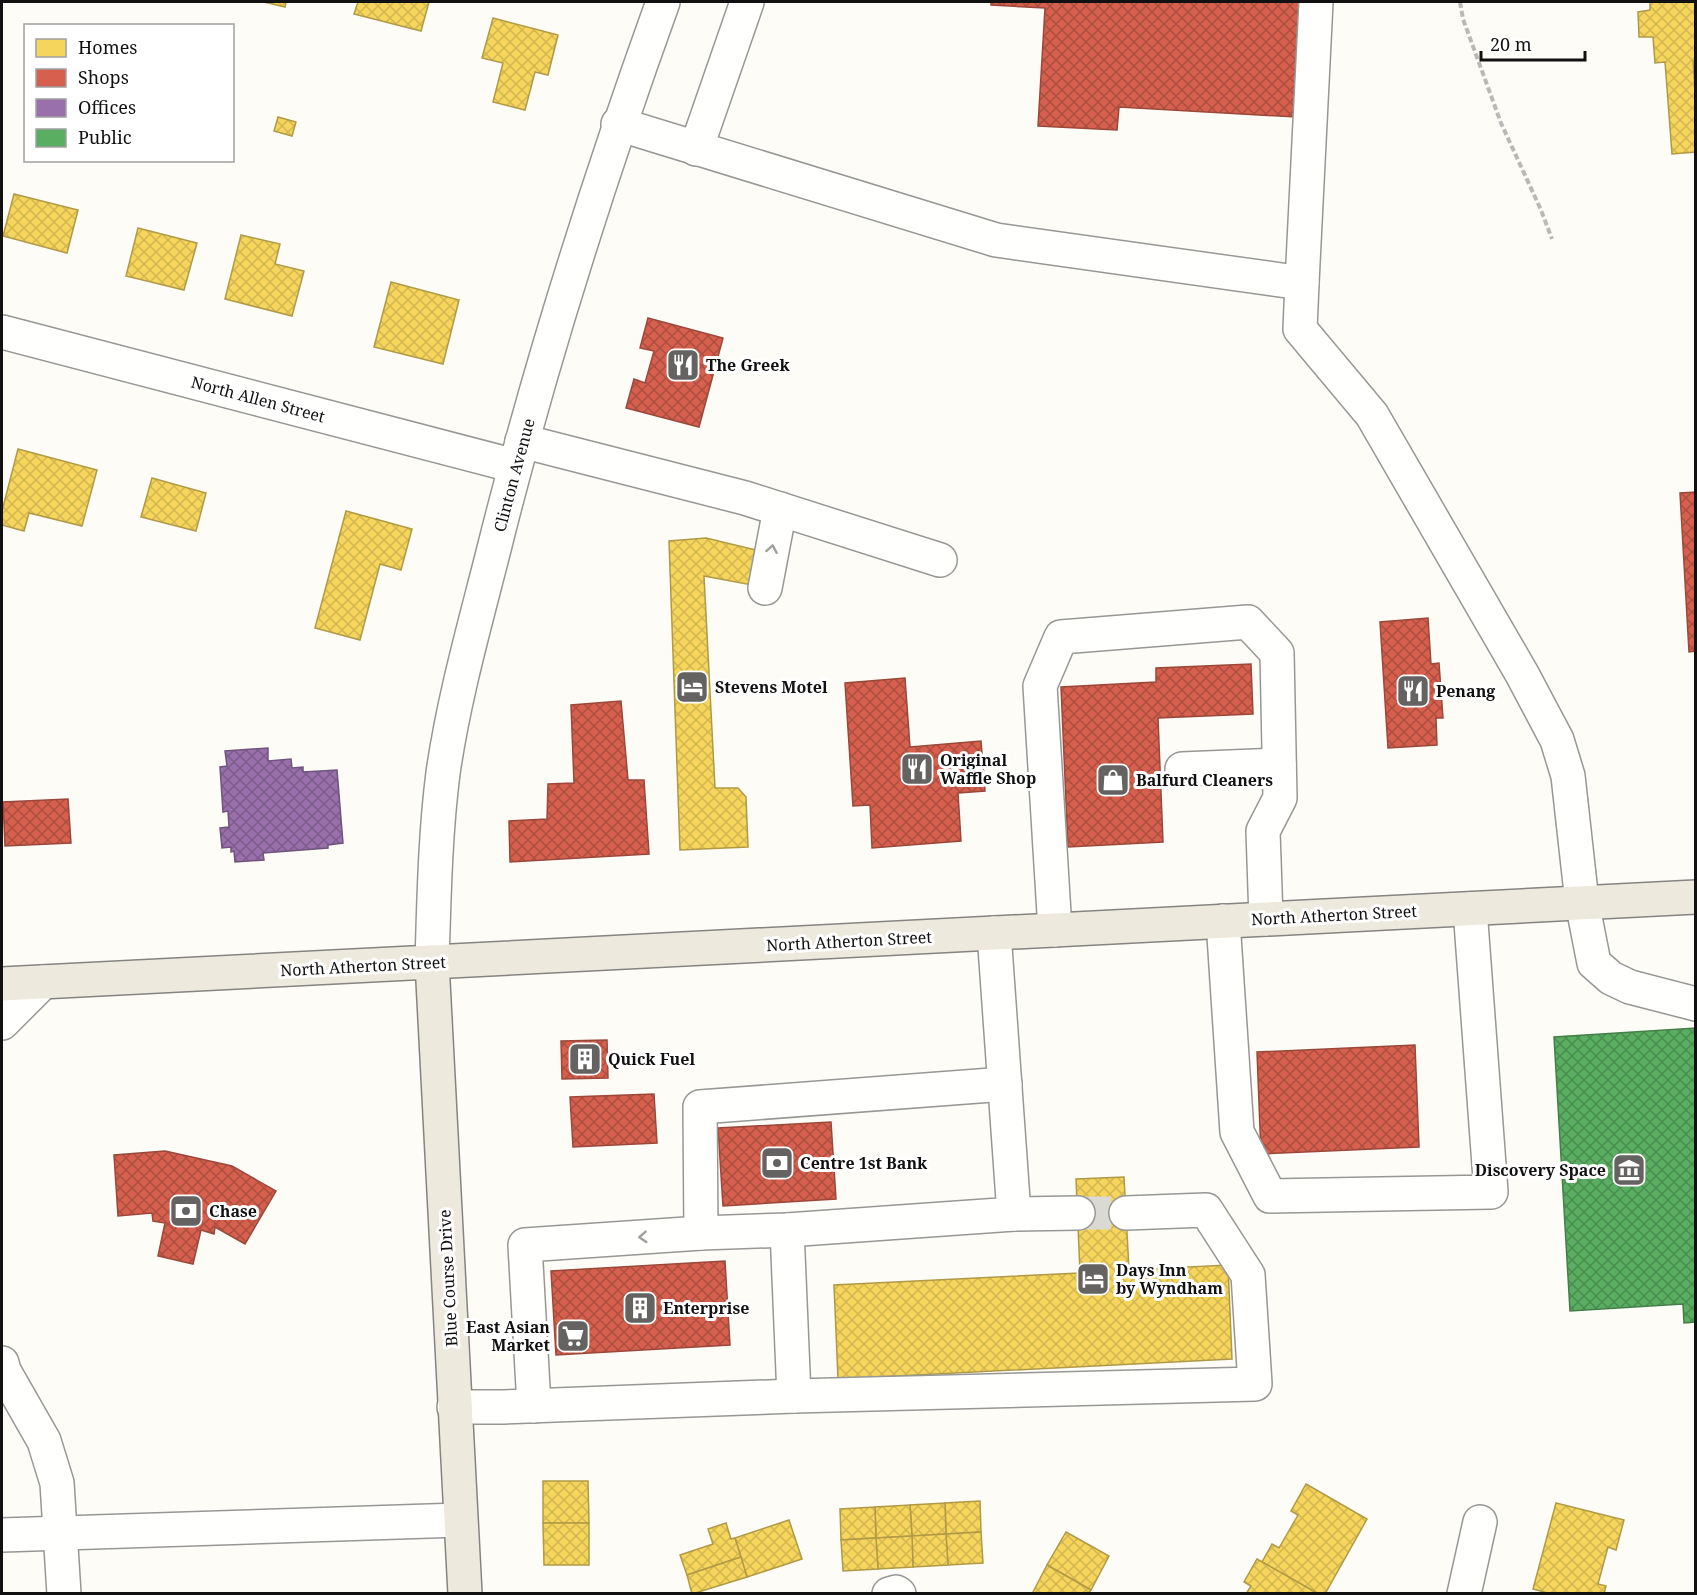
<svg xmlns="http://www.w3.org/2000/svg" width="1697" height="1595" viewBox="0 0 1697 1595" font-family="'Noto Serif',serif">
<defs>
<pattern id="homes-cross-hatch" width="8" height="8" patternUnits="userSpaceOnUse" patternTransform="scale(1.5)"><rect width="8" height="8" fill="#f6d55c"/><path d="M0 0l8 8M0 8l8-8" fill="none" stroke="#d2b64f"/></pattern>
<pattern id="shops-cross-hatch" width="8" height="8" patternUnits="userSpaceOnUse" patternTransform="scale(1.5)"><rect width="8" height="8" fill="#d6604d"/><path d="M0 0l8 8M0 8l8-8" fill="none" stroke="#ac4e3f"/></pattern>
<pattern id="offices-cross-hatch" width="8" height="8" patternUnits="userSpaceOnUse" patternTransform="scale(1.5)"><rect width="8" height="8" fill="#9970ab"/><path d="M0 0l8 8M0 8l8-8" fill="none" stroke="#7b5b8a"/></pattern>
<pattern id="public-cross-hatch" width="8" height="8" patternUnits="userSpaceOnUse" patternTransform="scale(1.5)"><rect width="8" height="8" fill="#5aae61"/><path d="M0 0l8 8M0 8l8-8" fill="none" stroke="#498c4f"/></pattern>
</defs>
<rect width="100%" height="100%" fill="#fdfcf7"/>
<g fill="url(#homes-cross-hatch)" stroke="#b19a46" stroke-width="1.5">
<path d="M 264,2 L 286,2 L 285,7 Z"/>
<path d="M 358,2 L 429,2 L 421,31 L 354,14 Z"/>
<path d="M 1650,2 L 1696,2 L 1696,60 L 1693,61 L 1696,101 L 1696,152 L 1672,154 L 1665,62 L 1655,63 L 1653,37 L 1639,37 L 1638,12 L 1650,10 Z"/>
<path d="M 493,18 L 558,35 L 548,75 L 535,72 L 525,110 L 493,102 L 503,63 L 482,58 Z"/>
<path d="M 278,117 L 296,122 L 292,136 L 274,131 Z"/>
<path d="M 14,194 L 78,210 L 67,253 L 3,236 Z"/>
<path d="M 138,228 L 197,243 L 184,290 L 126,276 Z"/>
<path d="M 241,235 L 280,244 L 275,264 L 304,271 L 292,316 L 225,299 Z"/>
<path d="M 391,282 L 459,300 L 443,364 L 374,347 Z"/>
<path d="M 18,449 L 97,470 L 82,526 L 29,513 L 24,531 L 2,525 L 2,511 Z"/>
<path d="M 152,478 L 206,493 L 196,531 L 141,517 Z"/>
<path d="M 346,511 L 412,529 L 401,570 L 380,564 L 360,640 L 315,628 Z"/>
<path d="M 706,538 L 764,552 L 757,586 L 704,576 L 715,788 L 738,788 L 746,797 L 748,847 L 680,850 L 669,541 Z"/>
<path d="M 1124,1177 L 1129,1270 L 1228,1265 L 1232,1359 L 838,1379 L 834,1285 L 1080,1273 L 1076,1179 Z"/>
<path d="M 543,1481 L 588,1481 L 589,1523 L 543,1523 Z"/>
<path d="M 1306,1484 L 1367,1519 L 1325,1594 L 1318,1594 L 1262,1562 L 1272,1544 L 1279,1548 L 1298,1515 L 1291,1511 Z"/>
<path d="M 980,1501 L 981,1532 L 946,1534 L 945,1503 Z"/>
<path d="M 945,1503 L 946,1534 L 912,1536 L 910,1505 Z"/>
<path d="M 1556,1503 L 1624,1520 L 1616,1550 L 1608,1547 L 1598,1584 L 1606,1586 L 1604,1594 L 1551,1594 L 1533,1589 Z"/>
<path d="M 910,1505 L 912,1536 L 876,1538 L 875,1507 Z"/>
<path d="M 875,1507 L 876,1538 L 841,1540 L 840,1509 Z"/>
<path d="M 789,1520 L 802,1559 L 747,1577 L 735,1538 Z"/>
<path d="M 543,1523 L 589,1523 L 589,1565 L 544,1565 Z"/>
<path d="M 726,1523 L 731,1539 L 735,1538 L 741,1557 L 687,1575 L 680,1555 L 713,1544 L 708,1529 Z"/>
<path d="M 981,1532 L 983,1563 L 948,1565 L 946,1534 Z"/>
<path d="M 1066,1532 L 1109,1556 L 1091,1590 L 1047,1565 Z"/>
<path d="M 946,1534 L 948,1565 L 913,1567 L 912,1536 Z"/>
<path d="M 912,1536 L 913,1567 L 878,1569 L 876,1538 Z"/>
<path d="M 876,1538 L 878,1569 L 843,1571 L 841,1540 Z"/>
<path d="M 741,1557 L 747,1577 L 692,1594 L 687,1575 Z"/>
<path d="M 1257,1559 L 1317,1593 L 1316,1594 L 1246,1594 L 1251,1586 L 1244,1582 Z"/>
<path d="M 1047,1565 L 1091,1590 L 1088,1594 L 1032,1594 Z"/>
</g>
<g fill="url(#shops-cross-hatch)" stroke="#9b483b" stroke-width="1.5">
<path d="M 991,2 L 1304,2 L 1296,117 L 1119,107 L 1117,130 L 1038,126 L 1045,8 L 991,5 Z"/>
<path d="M 648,318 L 723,338 L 699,427 L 626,408 L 634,379 L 645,383 L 654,351 L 640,348 Z"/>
<path d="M 1696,492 L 1696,651 L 1689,652 L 1680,493 Z"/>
<path d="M 1428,618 L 1431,664 L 1439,663 L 1443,718 L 1436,718 L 1437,745 L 1388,748 L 1380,622 Z"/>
<path d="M 1251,664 L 1253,714 L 1158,718 L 1163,842 L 1068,847 L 1061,687 L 1156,682 L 1156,668 Z"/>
<path d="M 905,678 L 910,747 L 981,741 L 985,791 L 958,793 L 961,841 L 872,848 L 870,805 L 853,806 L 845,683 Z"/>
<path d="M 621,701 L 628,780 L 644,780 L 649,854 L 510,862 L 509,821 L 547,819 L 548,784 L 574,783 L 571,705 Z"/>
<path d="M 68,799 L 71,843 L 5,846 L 3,802 Z"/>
<path d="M 607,1040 L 608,1078 L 562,1079 L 561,1041 Z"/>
<path d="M 1415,1045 L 1419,1147 L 1261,1154 L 1257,1052 Z"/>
<path d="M 654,1094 L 657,1143 L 573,1147 L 570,1097 Z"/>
<path d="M 831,1122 L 836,1199 L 723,1206 L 718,1128 Z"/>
<path d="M 165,1151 L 232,1166 L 276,1191 L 245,1244 L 215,1227 L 214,1234 L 201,1230 L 193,1264 L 158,1256 L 165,1223 L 153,1221 L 152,1213 L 118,1216 L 114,1155 Z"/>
<path d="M 725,1261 L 730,1345 L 556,1355 L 551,1271 Z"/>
</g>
<path fill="url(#offices-cross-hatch)" stroke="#70547d" stroke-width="1.5" d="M 268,748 L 268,761 L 291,759 L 292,768 L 303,767 L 303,772 L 337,770 L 343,843 L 328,845 L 328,848 L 263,853 L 264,860 L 235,862 L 234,851 L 231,852 L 231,847 L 222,848 L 220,828 L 229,827 L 228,811 L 223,812 L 220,767 L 227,766 L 225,751 Z"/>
<path fill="url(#public-cross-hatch)" stroke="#447f49" stroke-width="1.5" d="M 1696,1028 L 1696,1322 L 1684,1323 L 1683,1304 L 1570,1311 L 1554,1037 Z"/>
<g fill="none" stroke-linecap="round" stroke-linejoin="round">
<path stroke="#dad9d4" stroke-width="33" stroke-dasharray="33 16" stroke-linecap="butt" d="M 1078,1213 L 1126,1213"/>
<g stroke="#979795" stroke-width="36">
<g id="minor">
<path d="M 618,124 L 996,240 L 1302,283 L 1316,2"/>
<path d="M 696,149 L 747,2"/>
<path d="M 1302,283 L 1300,329 L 1372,415 L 1522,674 L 1557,740 L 1568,776 L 1582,902 L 1594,963 L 1611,978 L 1630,987 L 1696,1004"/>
<path d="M 2,332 L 515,466"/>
<path d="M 522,441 L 745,498 L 940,560"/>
<path d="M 765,588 L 780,509"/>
<path d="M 1182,769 L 1279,765"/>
<path d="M 1223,921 L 1237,1132 L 1270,1196 L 1491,1192 L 1470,909"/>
<path d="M 1055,930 L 1040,686 L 1061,637 L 1248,622 L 1277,653 L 1280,798 L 1263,831 L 1266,919"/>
<path d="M 432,962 C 434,899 435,836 443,773 C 454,697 475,624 494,549 C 540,364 598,182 663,2"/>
<path d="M 2,1023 L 43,982"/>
<path d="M 1014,1214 L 1078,1213"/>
<path d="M 787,1230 L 794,1396"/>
<path d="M 701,1233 L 700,1107 L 1005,1084"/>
<path d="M 2,1363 L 4,1371 L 44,1441 L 57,1483 L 64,1594"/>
<path d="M 534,1406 L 525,1245 L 701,1233 L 787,1230 L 1014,1214 L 994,933"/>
<path d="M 454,1407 L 503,1407 L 794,1396 L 1255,1384 L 1248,1275 L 1206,1210 L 1126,1213"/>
<path d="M 2,1535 L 460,1520"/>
<path d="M 889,1594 L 896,1592 L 899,1594"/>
<path d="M 1464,1594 L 1480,1522"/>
</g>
</g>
<g stroke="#858482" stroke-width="36">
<g id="major">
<path d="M 432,962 L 465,1594"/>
<path d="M 2,984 L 1696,897"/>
</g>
</g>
<path stroke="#b9b9b8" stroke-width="4" stroke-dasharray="6 3" stroke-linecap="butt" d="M 1460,2 L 1463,19 L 1501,123 L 1541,210 L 1552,239"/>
<use href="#minor" stroke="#fffffe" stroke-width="33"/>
<use href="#major" stroke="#ede9dc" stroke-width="33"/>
</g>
<defs><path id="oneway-chevron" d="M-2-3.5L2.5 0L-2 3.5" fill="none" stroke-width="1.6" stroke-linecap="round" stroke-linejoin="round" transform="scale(1.5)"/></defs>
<g stroke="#a0a09f">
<use href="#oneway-chevron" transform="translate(772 549) rotate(-80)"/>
<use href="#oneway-chevron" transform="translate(643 1237) rotate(176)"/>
</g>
<defs>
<g id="restaurant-square" transform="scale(1.725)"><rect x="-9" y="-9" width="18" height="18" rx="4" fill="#646362" stroke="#fff"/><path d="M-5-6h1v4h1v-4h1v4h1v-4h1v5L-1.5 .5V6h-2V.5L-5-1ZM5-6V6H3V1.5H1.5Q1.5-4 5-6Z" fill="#fff"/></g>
<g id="hotel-square" transform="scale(1.725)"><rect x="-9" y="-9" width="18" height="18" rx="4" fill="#646362" stroke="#fff"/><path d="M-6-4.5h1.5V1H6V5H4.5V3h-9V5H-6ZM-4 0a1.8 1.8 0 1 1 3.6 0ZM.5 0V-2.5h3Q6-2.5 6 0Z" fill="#fff"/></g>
<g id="shop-square" transform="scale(1.725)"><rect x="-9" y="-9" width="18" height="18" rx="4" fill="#646362" stroke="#fff"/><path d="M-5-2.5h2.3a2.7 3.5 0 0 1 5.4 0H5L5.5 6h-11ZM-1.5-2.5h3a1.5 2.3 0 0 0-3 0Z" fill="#fff"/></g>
<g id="building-square" transform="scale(1.725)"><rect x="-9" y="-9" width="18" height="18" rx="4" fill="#646362" stroke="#fff"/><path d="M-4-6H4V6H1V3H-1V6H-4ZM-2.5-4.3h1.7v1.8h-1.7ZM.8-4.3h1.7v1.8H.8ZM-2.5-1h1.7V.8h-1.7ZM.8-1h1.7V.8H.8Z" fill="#fff"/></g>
<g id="bank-square" transform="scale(1.725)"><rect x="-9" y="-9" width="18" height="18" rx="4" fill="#646362" stroke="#fff"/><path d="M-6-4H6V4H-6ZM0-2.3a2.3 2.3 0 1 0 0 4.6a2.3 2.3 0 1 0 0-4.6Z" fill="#fff"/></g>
<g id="museum-square" transform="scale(1.725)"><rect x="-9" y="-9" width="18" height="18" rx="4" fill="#646362" stroke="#fff"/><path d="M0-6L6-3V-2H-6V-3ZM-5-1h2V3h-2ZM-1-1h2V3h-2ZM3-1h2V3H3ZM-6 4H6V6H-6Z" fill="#fff"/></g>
<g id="supermarket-square" transform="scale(1.725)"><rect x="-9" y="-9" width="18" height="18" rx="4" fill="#646362" stroke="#fff"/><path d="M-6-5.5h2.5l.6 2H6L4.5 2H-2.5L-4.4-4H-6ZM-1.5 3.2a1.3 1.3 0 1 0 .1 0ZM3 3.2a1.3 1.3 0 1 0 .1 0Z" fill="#fff"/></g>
</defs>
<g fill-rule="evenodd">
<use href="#restaurant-square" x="683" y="365"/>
<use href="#hotel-square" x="692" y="687"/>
<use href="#restaurant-square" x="1413" y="691"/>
<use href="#restaurant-square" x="917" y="769"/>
<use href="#shop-square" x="1113" y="780"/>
<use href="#building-square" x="585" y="1059"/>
<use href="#bank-square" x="777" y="1163"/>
<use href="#museum-square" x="1629" y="1170"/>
<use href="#bank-square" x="186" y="1211"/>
<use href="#hotel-square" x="1093" y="1279"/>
<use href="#building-square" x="640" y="1308"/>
<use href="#supermarket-square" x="573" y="1336"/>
</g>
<g text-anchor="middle" stroke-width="6" stroke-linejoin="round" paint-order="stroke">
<g font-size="16" font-weight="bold" fill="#111" stroke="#fff" text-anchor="start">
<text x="706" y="371">The Greek</text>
<text x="715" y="693">Stevens Motel</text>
<text x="1436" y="697">Penang</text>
<text x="940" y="766">Original<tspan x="940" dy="18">Waffle Shop</tspan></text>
<text x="1136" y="786">Balfurd Cleaners</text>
<text x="608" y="1065">Quick Fuel</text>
<text x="800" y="1169">Centre 1st Bank</text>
<text x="1606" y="1176" text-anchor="end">Discovery Space</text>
<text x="209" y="1217">Chase</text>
<text x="1116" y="1276">Days Inn<tspan x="1116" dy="18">by Wyndham</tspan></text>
<text x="663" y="1314">Enterprise</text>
<text x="550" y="1333" text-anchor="end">East Asian<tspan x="550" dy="18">Market</tspan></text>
</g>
<g font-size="16" fill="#111" stroke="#fff">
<text transform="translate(258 399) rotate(15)" y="6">North Allen Street</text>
<text transform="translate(514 475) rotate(-75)" y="6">Clinton Avenue</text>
<text transform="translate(1334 915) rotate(-3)" y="6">North Atherton Street</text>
<text transform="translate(849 941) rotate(-3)" y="6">North Atherton Street</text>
<text transform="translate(363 966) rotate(-3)" y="6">North Atherton Street</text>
<text transform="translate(448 1278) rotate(-93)" y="6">Blue Course Drive</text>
</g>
</g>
<rect width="1697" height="1595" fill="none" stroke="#111111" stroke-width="6"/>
<rect x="24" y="24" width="210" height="138" fill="#ffffff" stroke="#a0a0a0" stroke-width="1.5"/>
<rect x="36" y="39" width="30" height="18" fill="#f6d55c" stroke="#a0a0a0" stroke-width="1.5"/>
<text x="78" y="54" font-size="18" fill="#111111">Homes</text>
<rect x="36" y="69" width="30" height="18" fill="#d6604d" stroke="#a0a0a0" stroke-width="1.5"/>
<text x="78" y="84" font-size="18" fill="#111111">Shops</text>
<rect x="36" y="99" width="30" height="18" fill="#9970ab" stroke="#a0a0a0" stroke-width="1.5"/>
<text x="78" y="114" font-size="18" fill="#111111">Offices</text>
<rect x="36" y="129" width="30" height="18" fill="#5aae61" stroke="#a0a0a0" stroke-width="1.5"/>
<text x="78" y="144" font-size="18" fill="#111111">Public</text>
<path d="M1481 51v9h104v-9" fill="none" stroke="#111111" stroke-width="3"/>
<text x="1490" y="51" font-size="18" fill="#111111" stroke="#ffffff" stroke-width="4.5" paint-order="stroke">20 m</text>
</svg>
